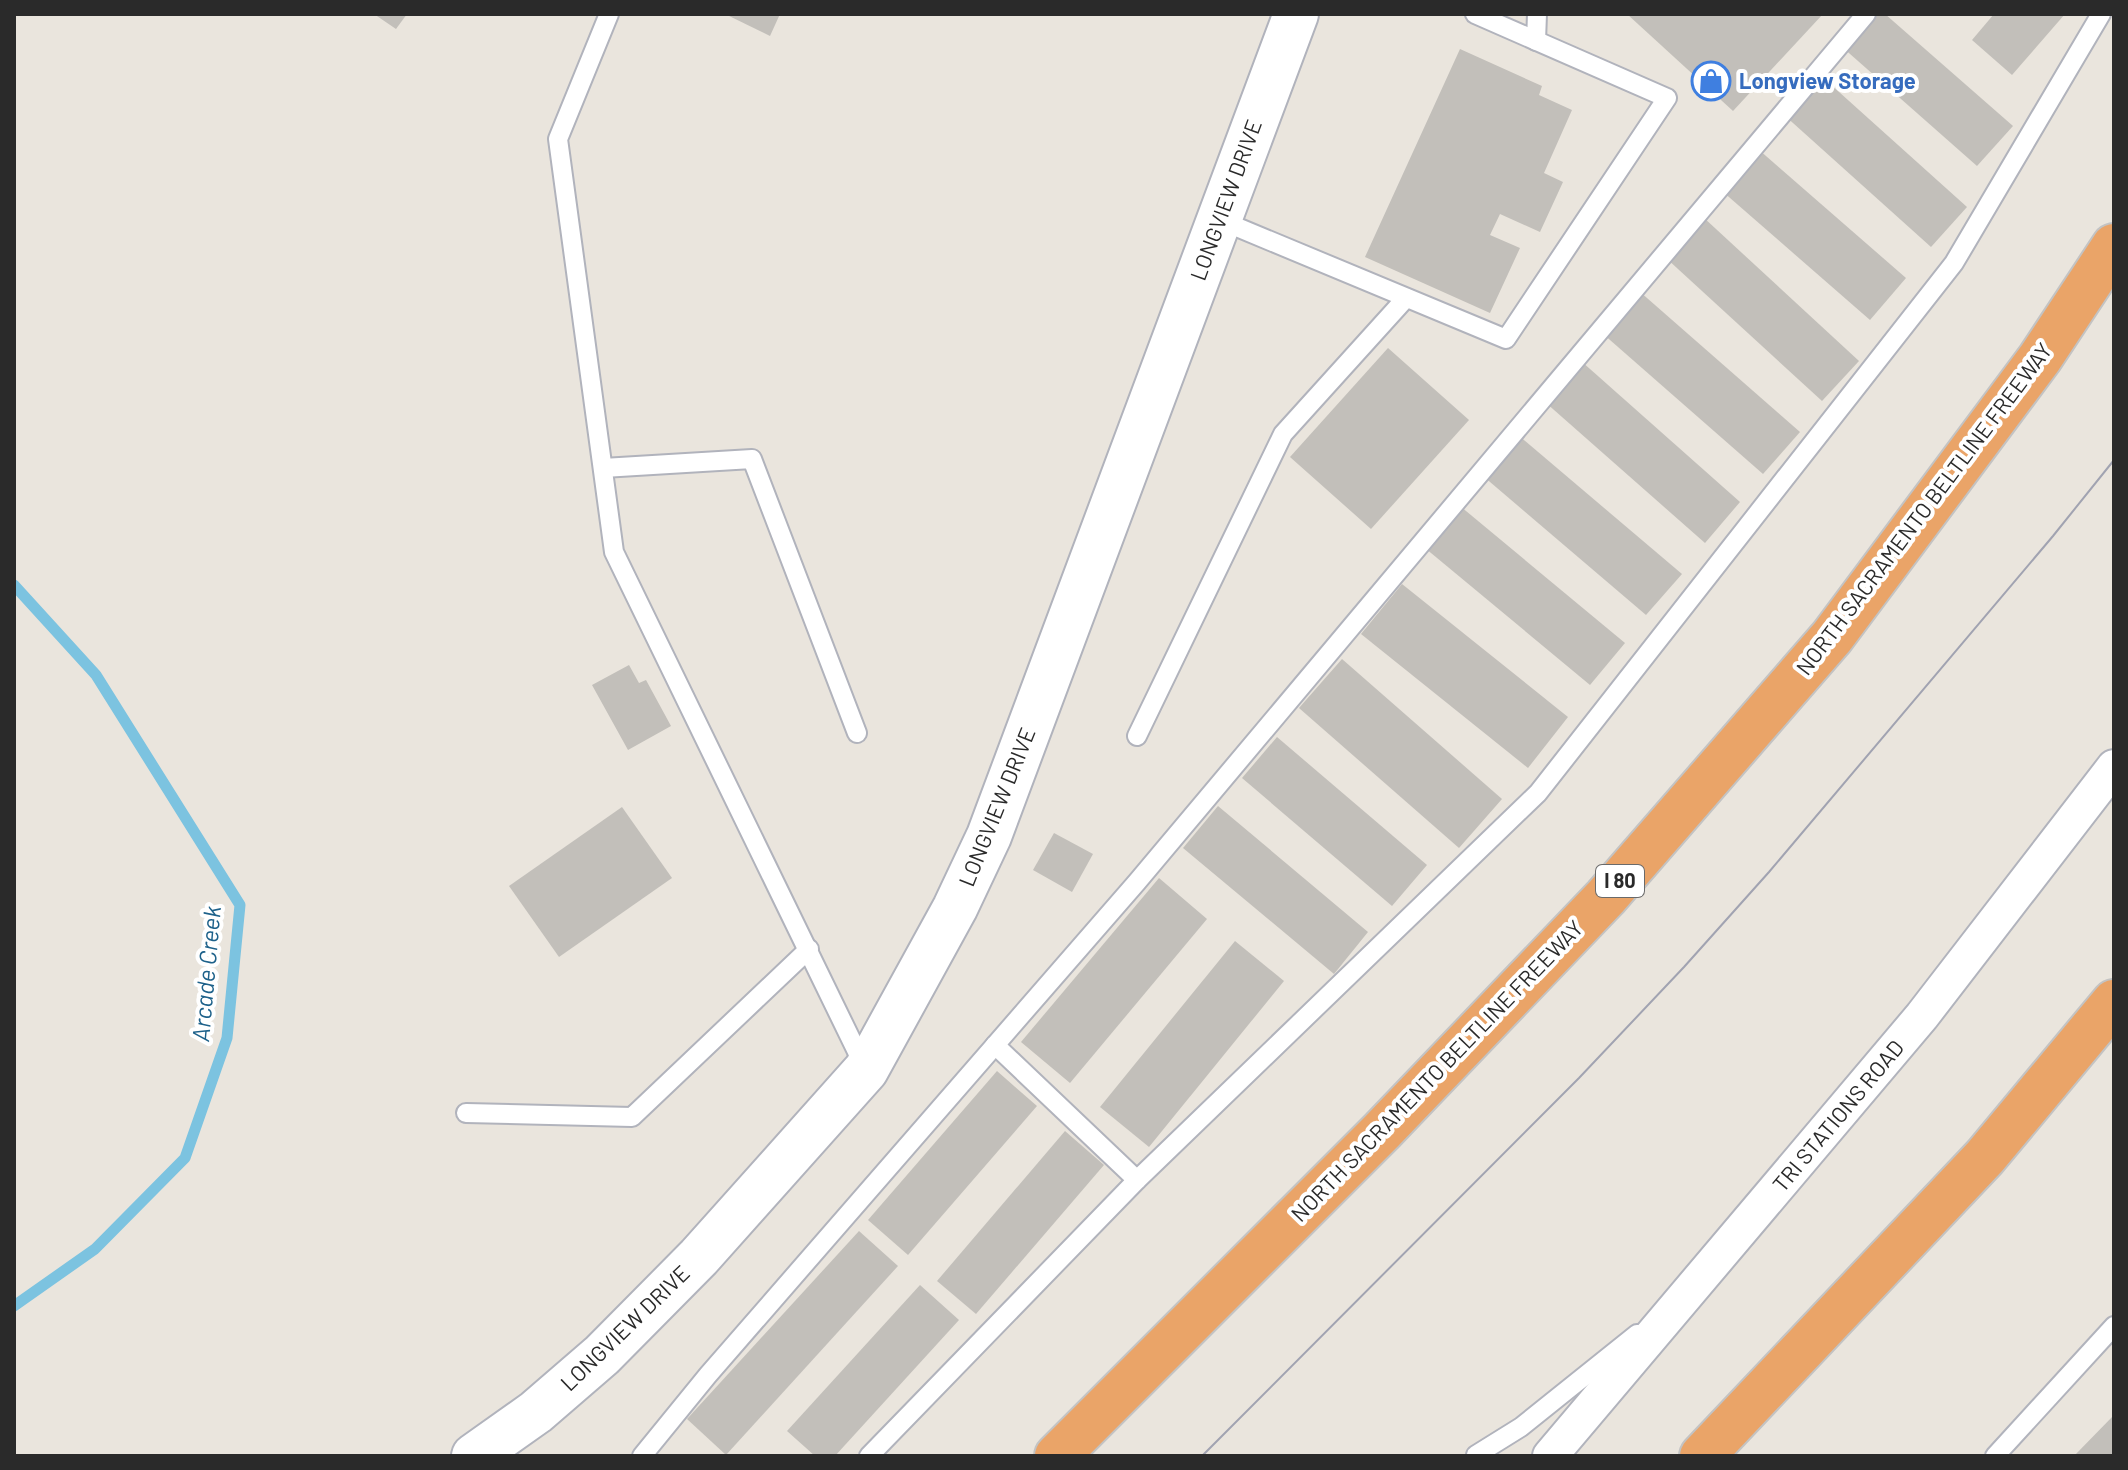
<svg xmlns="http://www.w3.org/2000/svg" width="2128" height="1470" viewBox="0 0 2128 1470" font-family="Barlow,sans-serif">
<rect width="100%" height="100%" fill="#eae5dd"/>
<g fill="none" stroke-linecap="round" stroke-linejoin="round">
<path stroke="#7cc3e0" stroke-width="11" d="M 14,585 L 96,675 L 240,905 L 227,1038 L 185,1158 L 95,1249 L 14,1306"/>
</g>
<g fill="#c2bfba">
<path d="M 374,14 L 407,14 L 396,29 Z"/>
<path d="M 725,14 L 780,14 L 770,36 Z"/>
<path d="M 1627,14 L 1823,14 L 1733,111 Z"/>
<path d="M 1869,14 L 1885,14 L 2013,126 L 1977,166 L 1841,46 Z"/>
<path d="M 1994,14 L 2065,14 L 2012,75 L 1972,40 Z"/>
<path d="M 1460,49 L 1542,86 L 1539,95 L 1572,110 L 1544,173 L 1563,182 L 1540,232 L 1500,214 L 1490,235 L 1520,248 L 1490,313 L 1365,257 Z"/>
<path d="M 1819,74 L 1967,207 L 1931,247 L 1783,114 Z"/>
<path d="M 1758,149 L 1906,278 L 1870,320 L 1722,191 Z"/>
<path d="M 1703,217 L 1859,361 L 1822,401 L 1666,258 Z"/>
<path d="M 1639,291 L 1800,432 L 1763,474 L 1602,333 Z"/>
<path d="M 1388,348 L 1469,420 L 1371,529 L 1290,457 Z"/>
<path d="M 1581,361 L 1740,502 L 1705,543 L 1545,402 Z"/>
<path d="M 1518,435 L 1682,574 L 1646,615 L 1483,476 Z"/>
<path d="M 1460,506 L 1625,643 L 1590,685 L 1425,548 Z"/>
<path d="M 1402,584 L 1568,717 L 1528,768 L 1361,634 Z"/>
<path d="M 1342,659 L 1502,799 L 1459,848 L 1299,708 Z"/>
<path d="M 629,665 L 639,683 L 646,680 L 671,726 L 628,750 L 592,685 Z"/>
<path d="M 1277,737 L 1427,865 L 1392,906 L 1242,778 Z"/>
<path d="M 1218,806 L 1368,932 L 1334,974 L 1183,848 Z"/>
<path d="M 622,807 L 672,878 L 559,957 L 509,886 Z"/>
<path d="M 1054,833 L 1093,854 L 1072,892 L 1033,870 Z"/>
<path d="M 1159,878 L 1207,919 L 1070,1083 L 1021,1042 Z"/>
<path d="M 1235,941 L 1284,981 L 1149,1147 L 1100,1107 Z"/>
<path d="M 997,1071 L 1037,1106 L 908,1255 L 868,1220 Z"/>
<path d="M 1065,1131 L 1104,1165 L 976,1314 L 937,1281 Z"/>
<path d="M 859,1231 L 898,1266 L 726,1455 L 687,1419 Z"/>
<path d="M 920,1285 L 959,1320 L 835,1456 L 815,1456 L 787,1431 Z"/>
<path d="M 2114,1415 L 2114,1456 L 2074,1456 Z"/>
</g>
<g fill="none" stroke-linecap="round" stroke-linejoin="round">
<g stroke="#b1b3bc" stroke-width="22">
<g id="lane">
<path d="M 609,14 L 558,139 L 614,552 L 865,1068"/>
<path d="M 1536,41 L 1537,14"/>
<path d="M 1220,220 L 1506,339 L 1667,98 L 1475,14"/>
<path d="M 603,468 L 752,459 L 857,733"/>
<path d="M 1137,736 L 1283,434 L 1406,298"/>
<path d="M 995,1045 L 1137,1180"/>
<path d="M 466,1113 L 632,1117 L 809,949"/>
<path d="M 1476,1455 L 1521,1427 L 1637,1334"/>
<path d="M 642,1456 L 708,1375 L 1137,882 L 1866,14"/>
<path d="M 869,1456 L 1137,1180 L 1538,793 L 1954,263 L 2101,14"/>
<path d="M 1995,1456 L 2114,1326"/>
</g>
</g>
<g stroke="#b1b3bc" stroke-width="38">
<path id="street" d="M 1550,1456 L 1922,1016 L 2114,767"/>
</g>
<g stroke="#b1b3bc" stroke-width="48">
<path id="secondary" d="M 474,1456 L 536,1412 L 602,1355 L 699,1257 L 866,1070 L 955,908 L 989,836 L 1296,14"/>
</g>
<g stroke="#c3c3c3" stroke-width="48">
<g id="highway">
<path d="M 1057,1456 L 1382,1131 L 1606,897 L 1832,637 L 2040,358 L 2114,246"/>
<path d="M 1702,1456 L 1985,1157 L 2114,1002"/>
</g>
</g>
<use href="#lane" stroke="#fff" stroke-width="18"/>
<use href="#street" stroke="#fff" stroke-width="34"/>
<use href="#secondary" stroke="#fff" stroke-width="44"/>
<use href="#highway" stroke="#eaa468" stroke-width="44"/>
<path stroke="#a1a3b1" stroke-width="2" d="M 1202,1456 L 1579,1078 L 1684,967 L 1769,872 L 2053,536 L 2114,460"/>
</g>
<defs>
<g id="shop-ring" transform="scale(2)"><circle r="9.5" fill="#fff" stroke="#3f7fe0" stroke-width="1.5"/><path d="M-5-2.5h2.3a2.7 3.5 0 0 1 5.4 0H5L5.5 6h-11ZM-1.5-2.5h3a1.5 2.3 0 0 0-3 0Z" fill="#3f7fe0"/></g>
</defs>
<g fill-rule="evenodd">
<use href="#shop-ring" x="1711" y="81"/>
</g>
<g text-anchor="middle" stroke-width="8" stroke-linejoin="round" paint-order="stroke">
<rect fill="#fff" stroke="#6a6a6a" stroke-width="2" x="1596" y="865" width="48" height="32" rx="6"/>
<g font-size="20" font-weight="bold" fill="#2a2a2a">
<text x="1620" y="888">I 80</text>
</g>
<g font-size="22" font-weight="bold" fill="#366cbe" stroke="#fff" text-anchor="start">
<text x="1739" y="89">Longview Storage</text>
</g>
<g font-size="22" fill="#2a2a2a" stroke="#fff">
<text transform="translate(1226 200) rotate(-70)" y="8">LONGVIEW DRIVE</text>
<text transform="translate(1924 509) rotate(-53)" y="8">NORTH SACRAMENTO BELTLINE FREEWAY</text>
<text transform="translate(997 807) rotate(-68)" y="8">LONGVIEW DRIVE</text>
<text transform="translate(1437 1071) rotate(-46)" y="8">NORTH SACRAMENTO BELTLINE FREEWAY</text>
<text transform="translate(1838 1116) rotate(-50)" y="8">TRI STATIONS ROAD</text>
<text transform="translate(625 1328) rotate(-44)" y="8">LONGVIEW DRIVE</text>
</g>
<g font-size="24" font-style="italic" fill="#1d618a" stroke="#fff">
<text transform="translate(207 974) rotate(-85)" y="8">Arcade Creek</text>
</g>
</g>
<rect width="2128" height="1470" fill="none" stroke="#2a2a2a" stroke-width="32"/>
</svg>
